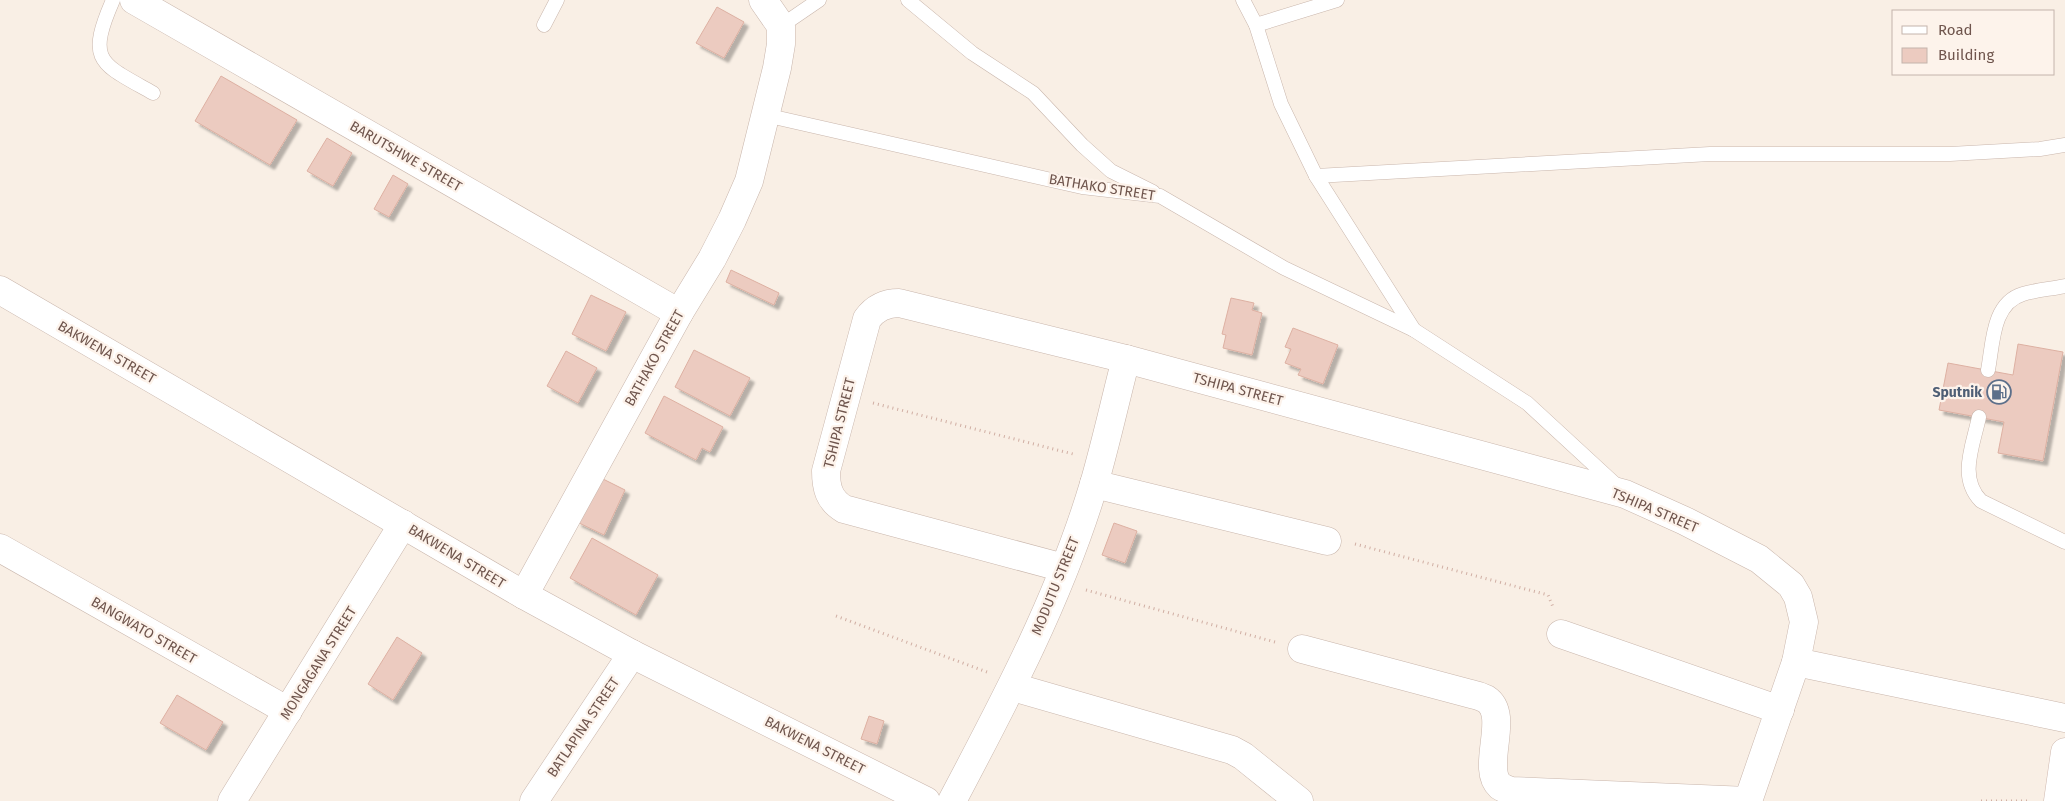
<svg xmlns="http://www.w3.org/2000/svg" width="2065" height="801" viewBox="0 0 2065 801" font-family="'Fira Sans',sans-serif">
<defs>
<filter id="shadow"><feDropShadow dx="4.5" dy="4.5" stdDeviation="1" flood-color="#0004"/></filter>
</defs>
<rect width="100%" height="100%" fill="#f9efe5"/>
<g fill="#eccbc0" stroke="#ddb0a2" filter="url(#shadow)">
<path d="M 717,7 L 744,22 L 724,58 L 696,43 Z"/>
<path d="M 221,76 L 297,120 L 270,165 L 195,121 Z"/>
<path d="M 327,138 L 352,153 L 333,186 L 307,171 Z"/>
<path d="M 393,175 L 408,184 L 389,217 L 374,209 Z"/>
<path d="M 731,270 L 779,293 L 774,305 L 726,282 Z"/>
<path d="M 591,295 L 626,312 L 606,351 L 572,334 Z"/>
<path d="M 1231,298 L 1254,303 L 1252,310 L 1262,313 L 1252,355 L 1223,348 L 1226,335 L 1222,334 Z"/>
<path d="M 1293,328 L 1338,345 L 1323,384 L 1298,375 L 1301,369 L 1285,363 L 1291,349 L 1285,347 Z"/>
<path d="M 2018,344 L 2063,352 L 2043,461 L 1998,453 L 2004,422 L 1939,410 L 1948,363 L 2013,375 Z"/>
<path d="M 694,350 L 750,378 L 730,416 L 675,387 Z"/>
<path d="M 566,351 L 597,368 L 578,403 L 547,386 Z"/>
<path d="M 664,396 L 723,427 L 710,452 L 702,448 L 696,460 L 645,433 Z"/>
<path d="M 599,477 L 625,490 L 604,535 L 577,522 Z"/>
<path d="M 1114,523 L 1137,531 L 1125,563 L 1102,555 Z"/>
<path d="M 592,538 L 658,575 L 636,615 L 570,578 Z"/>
<path d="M 397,637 L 422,653 L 393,700 L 368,684 Z"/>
<path d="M 177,695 L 223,722 L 206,750 L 160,723 Z"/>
<path d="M 869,716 L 884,721 L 877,744 L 861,739 Z"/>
</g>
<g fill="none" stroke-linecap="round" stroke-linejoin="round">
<g stroke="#c9b6ac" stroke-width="15">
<g id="lane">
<path d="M 113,0 C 86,62 100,63 153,93"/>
<path d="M 908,0 L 972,53 L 1033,93 L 1082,145 L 1111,171 L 1153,192"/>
<path d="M 1243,0 L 1256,25 L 1281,104 L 1316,176 L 1414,330 L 1527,403 L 1616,485"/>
<path d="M 544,25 L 557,0"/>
<path d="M 1256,25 L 1337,0"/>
<path d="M 781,26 L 819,0"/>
<path d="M 765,115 L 1082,187 L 1160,196 L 1284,268 L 1414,330"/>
<path d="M 1316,176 L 1710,154 L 1950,154 L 2040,149 L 2065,145"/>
<path d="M 1988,370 C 1993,344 1992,303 2023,294 C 2036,290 2051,289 2065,286"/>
<path d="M 1979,417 C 1973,446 1958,477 1981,501 L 2065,542"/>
</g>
</g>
<g stroke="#c9b6ac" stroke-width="29">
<g id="street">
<path d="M 134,0 L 679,313"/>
<path d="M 0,290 L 524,595 L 632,654 L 926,801"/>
<path d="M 1094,484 L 1327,541"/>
<path d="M 0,548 L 288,711"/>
<path d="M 1064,568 L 844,509 C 829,500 826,488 826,471 L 867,319 C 875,308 885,303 899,303 L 1126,359 L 1625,494 L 1685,521 L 1759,559 L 1791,585 L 1798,597 L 1804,622 L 1796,662 L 1748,801"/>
<path d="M 524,595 L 679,313 L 712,259 L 732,220 L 749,181 L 777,68 L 781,44 L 781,26 L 763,0"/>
<path d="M 1561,634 L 1780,710"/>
<path d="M 1302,649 L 1471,694 C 1476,695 1482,697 1486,699 C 1511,715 1480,768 1500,786 C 1503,788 1508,790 1511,791 L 1748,801"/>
<path d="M 1796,662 L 2065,718"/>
<path d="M 1013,687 L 1232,750 L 1243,756 L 1299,801"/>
<path d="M 232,801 L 403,524"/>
<path d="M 534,801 L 632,654"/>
<path d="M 952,801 C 1006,699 1061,595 1094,484 C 1106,443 1115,401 1126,359"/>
</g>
</g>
<g stroke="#ceb7ad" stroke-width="29">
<path id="secondary" d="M 2058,801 L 2065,752"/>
</g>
<g stroke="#d0aea3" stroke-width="3" stroke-dasharray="1 4" stroke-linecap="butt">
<path d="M 873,403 L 1073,454"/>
<path d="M 1355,544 L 1548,595 L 1553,607"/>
<path d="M 1086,590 L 1275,642"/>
<path d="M 836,616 L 987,672"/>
<path d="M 1981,801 L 2030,801"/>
</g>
<use href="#lane" stroke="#fff" stroke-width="14"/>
<use href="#street" stroke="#fff" stroke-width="28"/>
<use href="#secondary" stroke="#fff" stroke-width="28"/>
</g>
<defs>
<g id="fuel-ring" transform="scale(1.25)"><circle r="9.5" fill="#fdf3eb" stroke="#5c6f8a" stroke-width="1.5"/><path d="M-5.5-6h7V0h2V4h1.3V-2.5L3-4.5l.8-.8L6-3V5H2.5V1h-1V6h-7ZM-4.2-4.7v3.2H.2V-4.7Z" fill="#5c6f8a"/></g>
</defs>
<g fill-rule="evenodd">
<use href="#fuel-ring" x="1999" y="392"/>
</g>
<g text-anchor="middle" stroke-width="4.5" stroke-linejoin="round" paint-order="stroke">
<g font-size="14" fill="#6f554d" stroke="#fdf3eb">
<text transform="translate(406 156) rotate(30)" y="5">BARUTSHWE STREET</text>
<text transform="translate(1102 187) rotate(9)" y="5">BATHAKO STREET</text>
<text transform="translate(107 352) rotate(30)" y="5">BAKWENA STREET</text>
<text transform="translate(654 358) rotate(-61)" y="5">BATHAKO STREET</text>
<text transform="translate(1238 389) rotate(15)" y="5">TSHIPA STREET</text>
<text transform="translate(839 423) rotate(-76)" y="5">TSHIPA STREET</text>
<text transform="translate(1655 510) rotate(23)" y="5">TSHIPA STREET</text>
<text transform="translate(457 556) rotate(31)" y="5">BAKWENA STREET</text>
<text transform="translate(1055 586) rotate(-68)" y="5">MODUTU STREET</text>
<text transform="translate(144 630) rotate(30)" y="5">BANGWATO STREET</text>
<text transform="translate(318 663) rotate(-58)" y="5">MONGAGANA STREET</text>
<text transform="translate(583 727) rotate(-56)" y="5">BATLAPINA STREET</text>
<text transform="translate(815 745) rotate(27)" y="5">BAKWENA STREET</text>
</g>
<g font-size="14" font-weight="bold" fill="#4e5e75" stroke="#fdf3eb" text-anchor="end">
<text x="1982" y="397">Sputnik</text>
</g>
</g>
<rect x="1892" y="10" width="162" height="65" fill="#fdf3eb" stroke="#c4b4ac"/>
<rect x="1902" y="26" width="25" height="8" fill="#ffffff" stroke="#c4b4ac"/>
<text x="1938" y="35" font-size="15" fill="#6f554d">Road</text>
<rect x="1902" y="48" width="25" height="15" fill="#eccbc0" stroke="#c4b4ac"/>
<text x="1938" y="60" font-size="15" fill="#6f554d">Building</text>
</svg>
